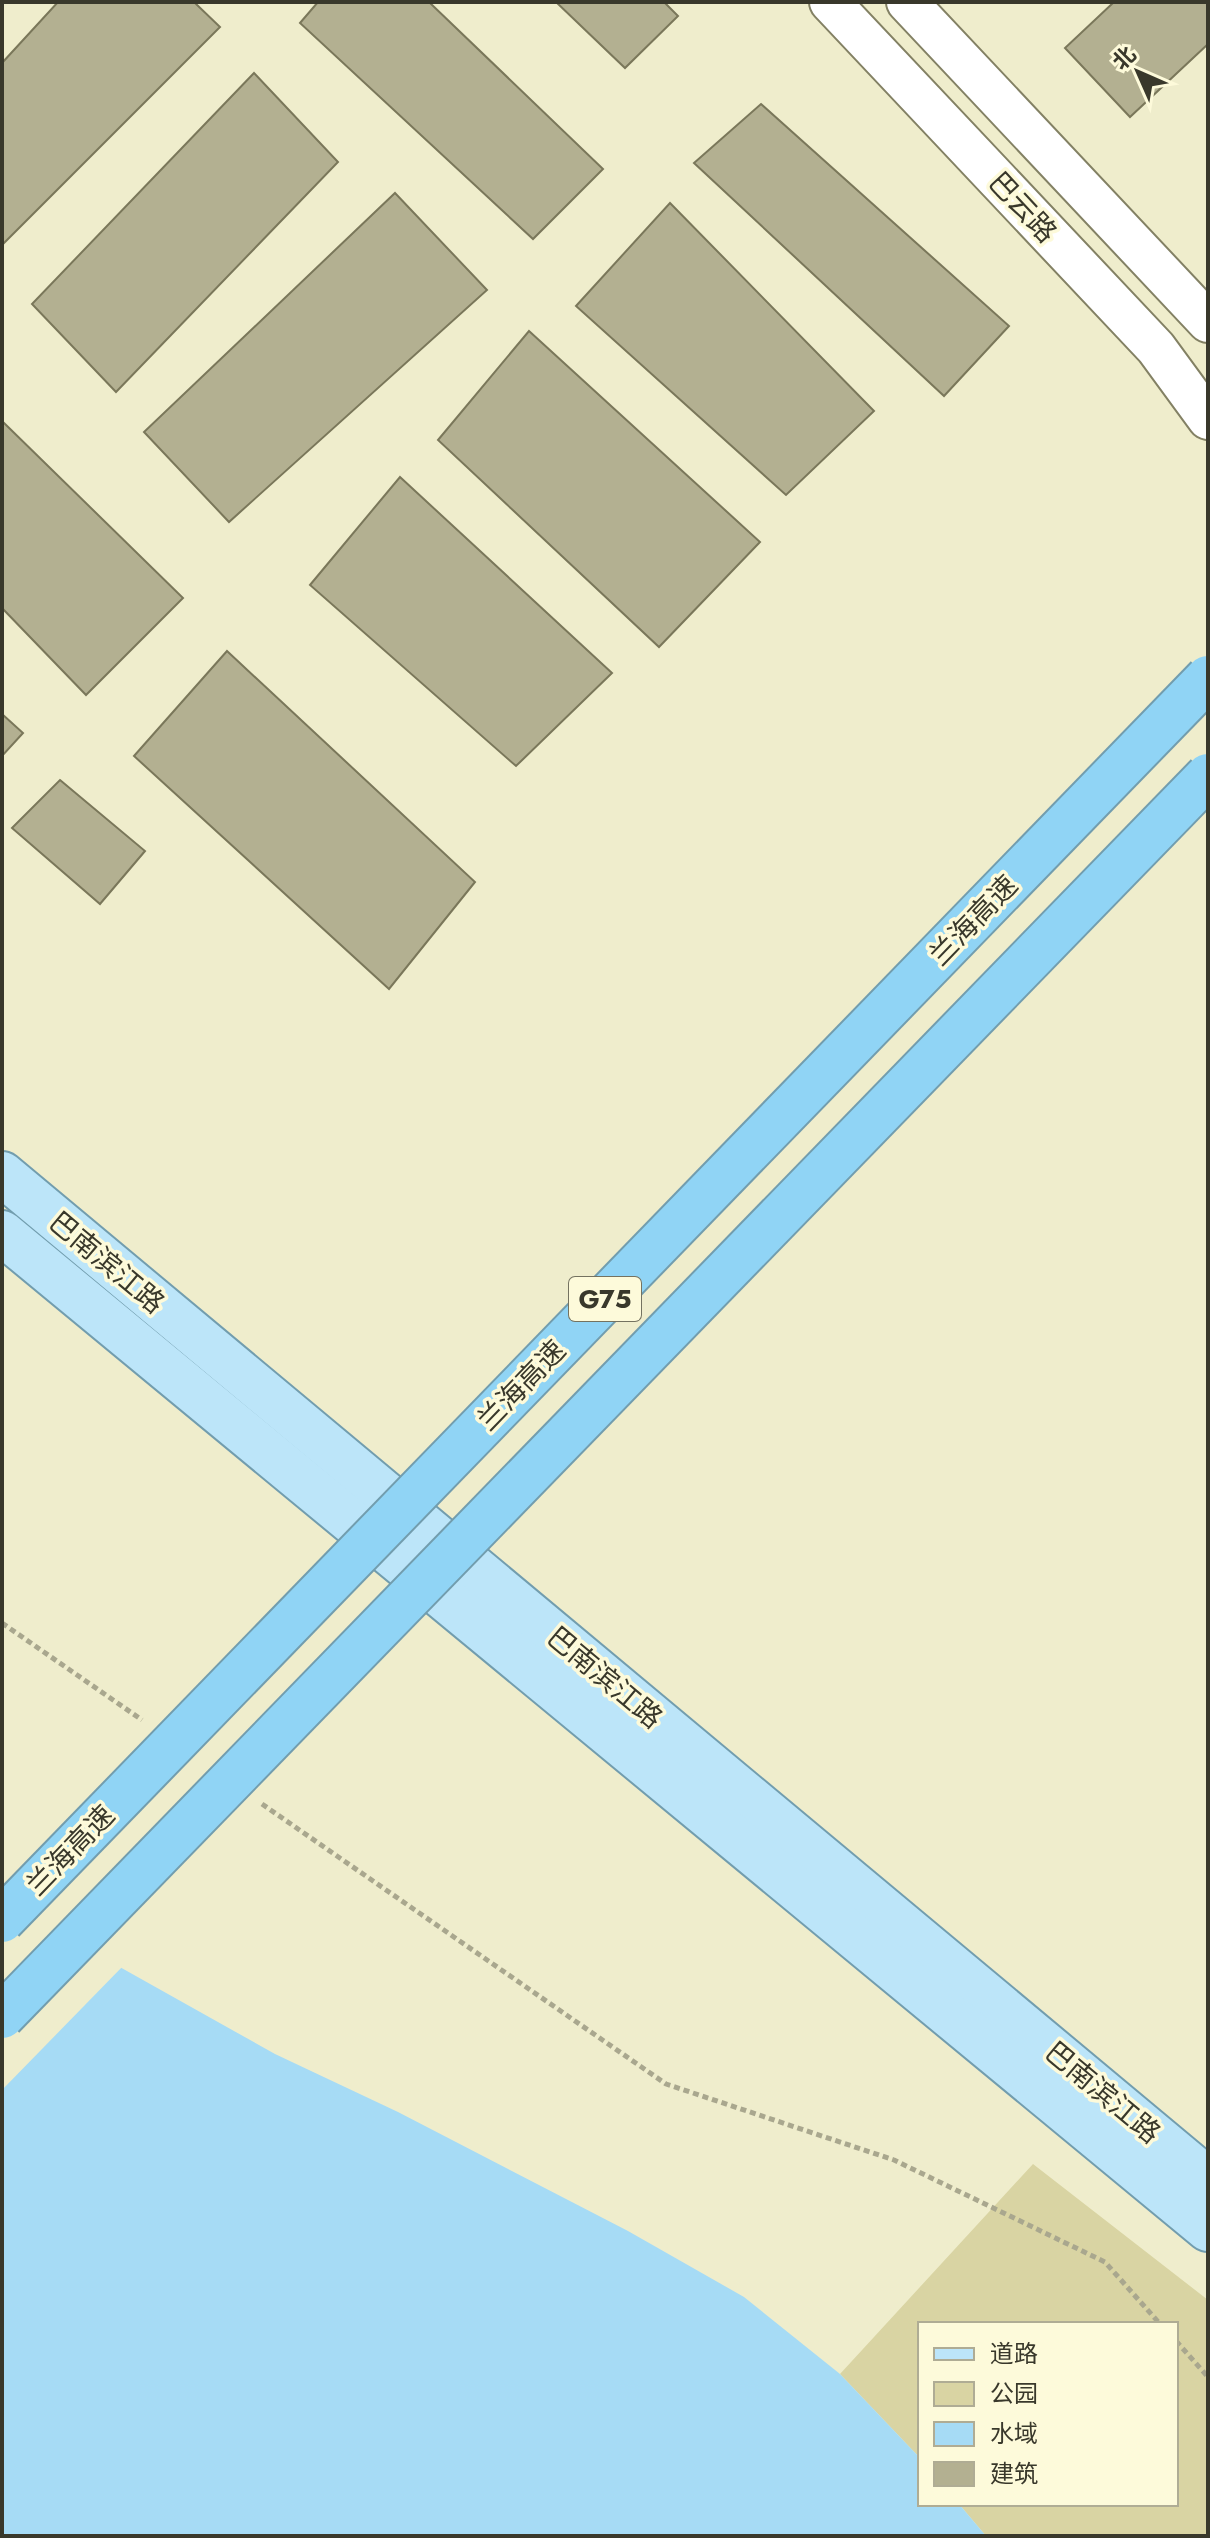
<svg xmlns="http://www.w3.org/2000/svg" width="1210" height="2538" viewBox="0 0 1210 2538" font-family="Jost,'Noto Sans SC',sans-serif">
<rect width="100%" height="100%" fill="#efedcc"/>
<path fill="#d9d4a3" d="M 1033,2164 L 1208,2300 L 1208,2536 L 986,2536 L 959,2504 L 1176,2504 L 1176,2324 L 920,2324 L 920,2458 L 840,2374 Z"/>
<path fill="#a6dbf5" d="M 2,1893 L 118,1966 L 275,2054 L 398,2112 L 628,2231 L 744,2297 L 840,2374 L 920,2458 L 920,2504 L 959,2504 L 986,2536 L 2,2536 Z"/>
<path fill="#efedcc" d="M 2,1889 L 124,1965 L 2,2090 Z"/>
<g fill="#b3b091" stroke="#7a775a" stroke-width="2">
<path d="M 58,2 L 194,2 L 220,27 L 2,245 L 2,63 Z"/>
<path d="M 318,2 L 429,2 L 603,169 L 533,239 L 300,23 Z"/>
<path d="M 556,2 L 664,2 L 678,16 L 625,68 Z"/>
<path d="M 1114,2 L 1208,2 L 1208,44 L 1130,117 L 1065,48 Z"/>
<path d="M 254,73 L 338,162 L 116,392 L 32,304 Z"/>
<path d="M 761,104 L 1009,326 L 944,396 L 694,163 Z"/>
<path d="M 395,193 L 487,290 L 229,522 L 144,432 Z"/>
<path d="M 670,203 L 874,411 L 786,495 L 576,306 Z"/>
<path d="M 529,331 L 760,542 L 659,647 L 438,440 Z"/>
<path d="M 2,421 L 183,598 L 86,695 L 2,608 Z"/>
<path d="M 400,477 L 612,673 L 516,766 L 310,585 Z"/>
<path d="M 227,651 L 475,882 L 389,989 L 134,756 Z"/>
<path d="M 2,714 L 23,733 L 2,756 Z"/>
<path d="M 60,780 L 145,851 L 100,904 L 12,828 Z"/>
</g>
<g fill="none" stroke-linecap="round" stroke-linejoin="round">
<g stroke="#838164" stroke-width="44">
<g id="minor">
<path d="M 830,2 L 1156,348 L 1208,419"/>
<path d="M 907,2 L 1208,322"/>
</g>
</g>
<g stroke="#729dae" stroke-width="48">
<g id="major">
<path d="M 2,1174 L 1208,2180"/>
<path d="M 2,1233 L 1208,2229"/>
</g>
</g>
<g stroke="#a9a78e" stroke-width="5" stroke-dasharray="6 4" stroke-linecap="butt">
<path d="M 2,1623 L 142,1720"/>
<path d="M 262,1804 L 666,2084 L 894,2160 L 1105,2262 L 1160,2324"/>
<path d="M 1176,2341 L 1208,2377"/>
</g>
<use href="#minor" stroke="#fff" stroke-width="40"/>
<use href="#major" stroke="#bce5f9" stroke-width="44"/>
<g stroke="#729dae" stroke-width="48" stroke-linecap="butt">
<g id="highway-bridge">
<path d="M 2,1920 L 1208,678"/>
<path d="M 2,2016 L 1208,776"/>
</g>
</g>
<use href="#highway-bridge" stroke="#90d4f5" stroke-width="44"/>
</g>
<g text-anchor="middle" stroke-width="7" stroke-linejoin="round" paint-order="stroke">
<rect fill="#fdfada" stroke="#747260" stroke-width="2" x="569" y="1277" width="72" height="44" rx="6"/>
<g font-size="26" font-weight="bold" fill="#39382b">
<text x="605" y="1308">G75</text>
</g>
<g font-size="28" fill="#39382b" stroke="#fdfada">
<text transform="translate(1023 207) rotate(47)" y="10">巴云路</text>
<text transform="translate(973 920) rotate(-46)" y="10">兰海高速</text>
<text transform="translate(107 1262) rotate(40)" y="10">巴南滨江路</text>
<text transform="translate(521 1385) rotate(-46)" y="10">兰海高速</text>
<text transform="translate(605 1677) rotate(40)" y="10">巴南滨江路</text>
<text transform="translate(70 1850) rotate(-46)" y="10">兰海高速</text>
<text transform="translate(1103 2092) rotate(40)" y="10">巴南滨江路</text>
</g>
</g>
<rect width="1210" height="2538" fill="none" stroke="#39382b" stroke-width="8"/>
<rect x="918" y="2322" width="260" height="184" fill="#fdfada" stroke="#afac94" stroke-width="2"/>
<rect x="934" y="2348" width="40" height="12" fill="#bce5f9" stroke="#afac94" stroke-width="2"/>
<text x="990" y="2362" font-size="24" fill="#39382b">道路</text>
<rect x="934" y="2382" width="40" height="24" fill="#d9d4a3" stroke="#afac94" stroke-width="2"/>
<text x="990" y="2402" font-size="24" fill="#39382b">公园</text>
<rect x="934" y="2422" width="40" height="24" fill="#a6dbf5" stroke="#afac94" stroke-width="2"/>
<text x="990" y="2442" font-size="24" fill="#39382b">水域</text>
<rect x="934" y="2462" width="40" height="24" fill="#b3b091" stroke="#afac94" stroke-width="2"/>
<text x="990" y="2482" font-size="24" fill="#39382b">建筑</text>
<g transform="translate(1138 72) rotate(315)" stroke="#fdfada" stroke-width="6" paint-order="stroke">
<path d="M0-6L14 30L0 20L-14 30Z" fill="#39382b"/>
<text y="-12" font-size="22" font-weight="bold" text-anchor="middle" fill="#39382b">北</text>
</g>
</svg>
